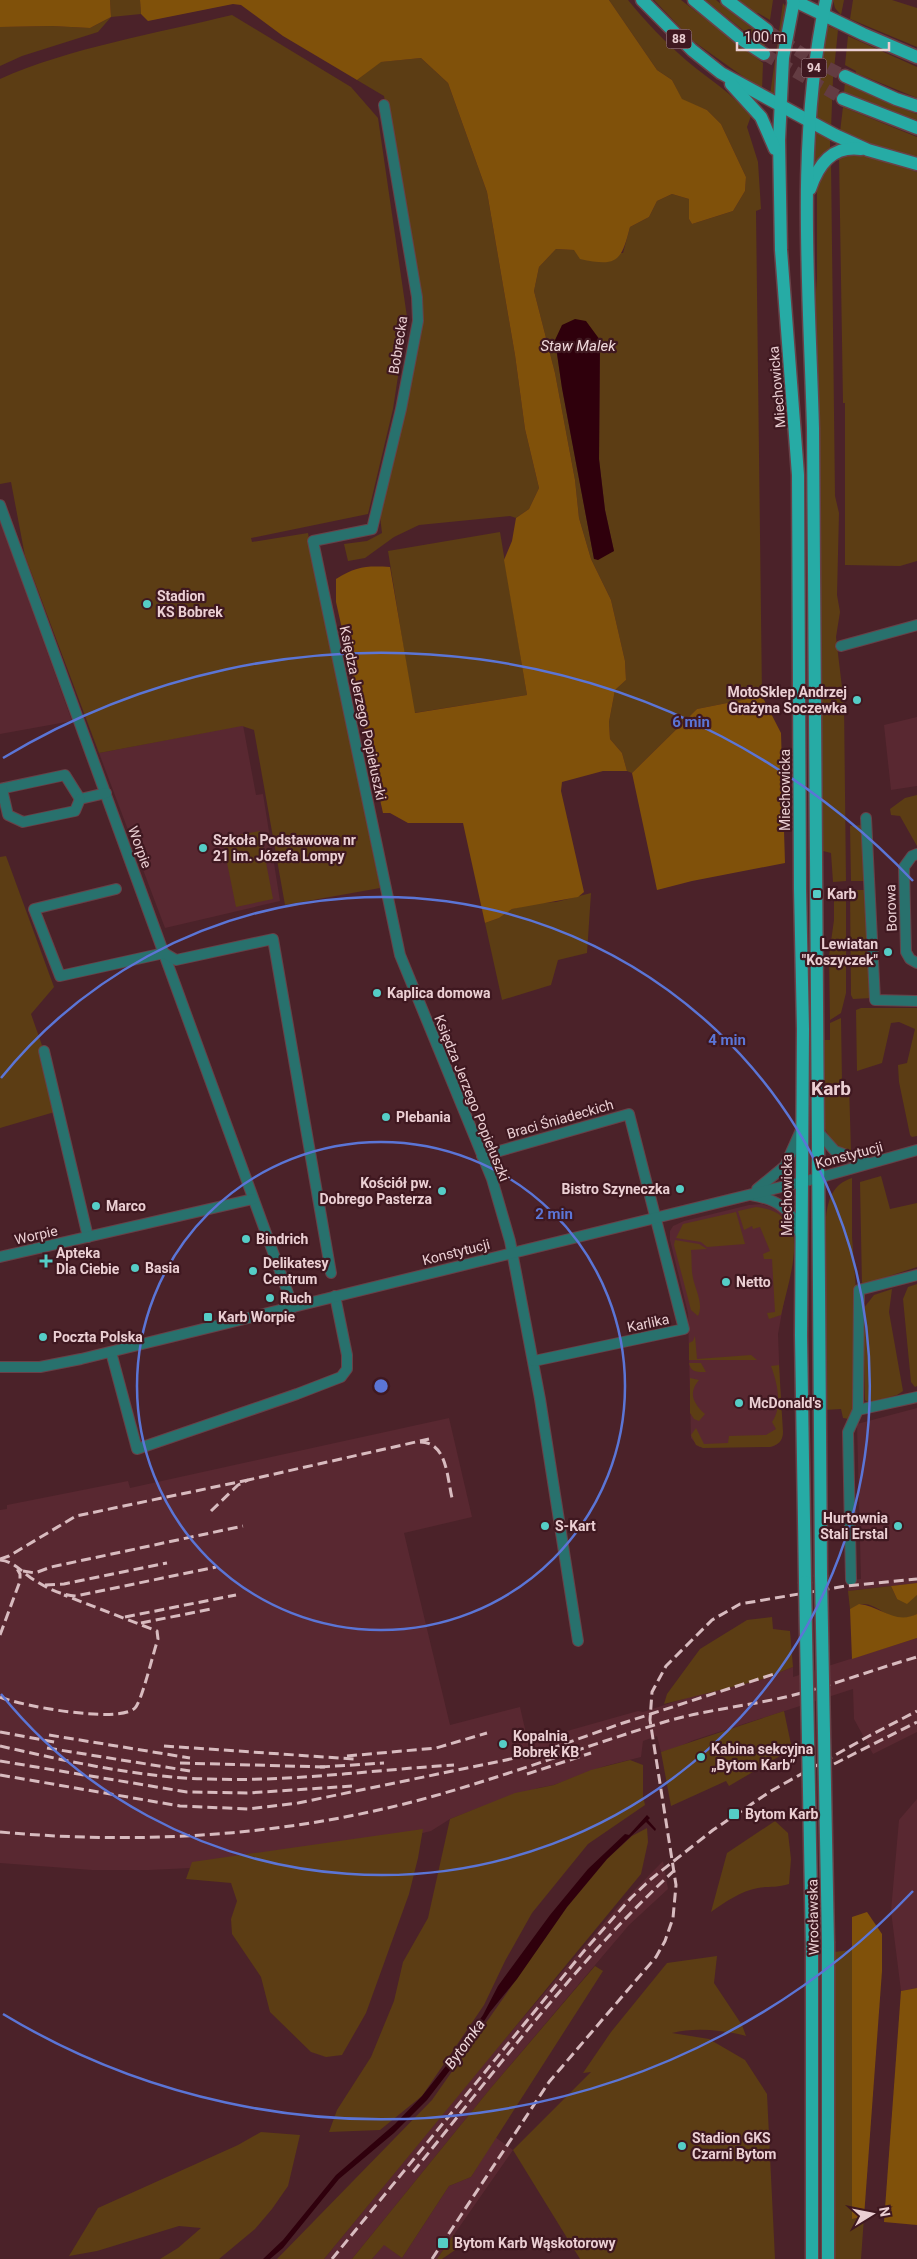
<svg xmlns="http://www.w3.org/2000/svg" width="917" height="2259" viewBox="0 0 917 2259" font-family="Roboto,sans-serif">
<rect width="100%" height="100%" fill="#4b2229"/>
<g fill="#592831">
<path d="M 0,521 L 72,721 L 0,734 Z"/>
<path d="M 917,717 L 917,786 L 891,790 L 884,725 Z"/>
<path d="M 243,725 L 256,795 L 263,794 L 280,901 L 165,928 L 99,753 Z"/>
<path d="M 762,1204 L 779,1210 L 788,1219 L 793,1234 L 792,1258 L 778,1334 L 782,1438 L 776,1445 L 770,1447 L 699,1447 L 691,1438 L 688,1313 L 670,1240 L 670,1231 L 673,1226 L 684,1221 L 749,1205 Z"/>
<path d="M 917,1408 L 917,1583 L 848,1591 L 848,1580 L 861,1579 L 857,1424 Z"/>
<path d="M 449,1418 L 472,1517 L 404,1533 L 450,1725 L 520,1707 L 528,1742 L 638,1711 L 643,1712 L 692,1696 L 760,1680 L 793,1667 L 793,1677 L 917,1638 L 917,1732 L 873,1754 L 854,1719 L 853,1689 L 694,1740 L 674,1749 L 661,1752 L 657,1736 L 643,1741 L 641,1757 L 605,1766 L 554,1785 L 538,1788 L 476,1809 L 450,1819 L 431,1831 L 363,1847 L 253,1865 L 149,1870 L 92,1870 L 0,1863 L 0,1510 L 7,1509 L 7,1505 L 128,1481 L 130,1488 Z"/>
<path d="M 917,1799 L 917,1988 L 901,1991 L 891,1911 L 899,1820 Z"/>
<path d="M 663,1861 L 668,1889 L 629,1925 L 490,2089 L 352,2259 L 324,2259 L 487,2060 L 615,1910 Z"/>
<path d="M 495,2137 L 513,2150 L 437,2259 L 372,2259 L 384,2244 L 402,2258 L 449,2186 L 471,2177 Z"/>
</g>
<g fill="#5c3d14" fill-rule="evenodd">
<path d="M 110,0 L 140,0 L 141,14 L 111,17 L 98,32 L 22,56 L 0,66 L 0,27 L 52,26 L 90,28 L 111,17 Z"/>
<path d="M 609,0 L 628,0 C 646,22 665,42 687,61 C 710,80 732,93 751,116 L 747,127 L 758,162 L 761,209 L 756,211 L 762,696 L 697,709 L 632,773 L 627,771 L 622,753 L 610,739 L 609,722 L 615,690 L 626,680 L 625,661 L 611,600 L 591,559 L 579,518 L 575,480 L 555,373 L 534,291 L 539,267 L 556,249 L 623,253 L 630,227 L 649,217 L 657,201 L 672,194 L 689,199 L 689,219 L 692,224 L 733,211 L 745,191 L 746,177 L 721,124 L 707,110 L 682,100 L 672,80 L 657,70 ZM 555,340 L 600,340 L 599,459 L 605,510 L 614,551 L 594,559 L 562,388 Z"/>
<path d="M 654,0 L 681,0 L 763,63 L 762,90 L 693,41 Z"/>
<path d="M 705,0 L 716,0 L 766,39 L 764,47 Z"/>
<path d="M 738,0 L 773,0 L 770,20 L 758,13 L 755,14 Z"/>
<path d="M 833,0 L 844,0 L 841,15 L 835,8 Z"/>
<path d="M 853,0 L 892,0 L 917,8 L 917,47 L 850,19 Z"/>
<path d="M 783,3 L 786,7 L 774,95 L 770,95 Z"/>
<path d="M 232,15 L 351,87 L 378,118 L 407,317 L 393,409 L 368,514 L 251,538 L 252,542 L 308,533 L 380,888 L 285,905 L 254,730 L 242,726 L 99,753 L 25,556 L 11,482 L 0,484 L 0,79 C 69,48 158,33 232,15 Z"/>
<path d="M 828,26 L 838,30 L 833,79 L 831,129 L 817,122 L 815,116 L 818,79 Z"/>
<path d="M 848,36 L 917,67 L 917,98 L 856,73 L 856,71 L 845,65 Z"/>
<path d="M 421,58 L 448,83 L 487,192 L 515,355 L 525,429 L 539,488 L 529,509 L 516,518 L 510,516 L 419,525 L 394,537 L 365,558 L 348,561 L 344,544 L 367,541 L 382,533 L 380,516 L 404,413 L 421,313 L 384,96 L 357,80 L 380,62 Z"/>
<path d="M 845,82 L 895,106 L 917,114 L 917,121 L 844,92 Z"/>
<path d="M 843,107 L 917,137 L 917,159 L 892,152 L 840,132 Z"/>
<path d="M 816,131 L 830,137 L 830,151 L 813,168 Z"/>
<path d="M 853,151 L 917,172 L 917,561 L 900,566 L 845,565 L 845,403 L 843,403 L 839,155 Z"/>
<path d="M 831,161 L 835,496 L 839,513 L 837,595 L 840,612 L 836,637 L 844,704 L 846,881 L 833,882 L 831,853 L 823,851 L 821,841 L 814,316 L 817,278 L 817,188 L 819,180 Z"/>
<path d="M 500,532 L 527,695 L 414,713 L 388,551 Z"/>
<path d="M 917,795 L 917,846 L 900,816 L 891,815 L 890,809 L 905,798 Z"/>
<path d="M 862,825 L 863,865 L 866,881 L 851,881 L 850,826 Z"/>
<path d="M 260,831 L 273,899 L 236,907 L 222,838 Z"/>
<path d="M 6,856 L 54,987 L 31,1014 L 44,1051 L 58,1111 L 0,1128 L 0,857 Z"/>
<path d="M 846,889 L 846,993 L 841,1013 L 830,1020 L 829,956 L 834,920 L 834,892 Z"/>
<path d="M 850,890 L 866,890 L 872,998 L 853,999 L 851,995 Z"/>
<path d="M 591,893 L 587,953 L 558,960 L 551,985 L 502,1000 L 485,923 L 499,918 L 512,909 L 537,903 L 556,902 Z"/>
<path d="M 861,1008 L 917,1008 L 917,1136 L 912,1137 L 910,1135 L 899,1082 L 898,1065 L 907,1063 L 915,1029 L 899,1022 L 891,1023 L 882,1063 L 857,1071 L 856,1010 Z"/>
<path d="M 841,1018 L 842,1082 L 849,1084 L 851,1152 C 837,1147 830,1140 824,1127 L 823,1040 L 830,1040 L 830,1023 Z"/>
<path d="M 881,1176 L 890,1209 L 917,1203 L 917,1267 L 862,1285 L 860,1182 Z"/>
<path d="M 852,1178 L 852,1237 L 856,1289 L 855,1407 L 849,1419 L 843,1418 L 841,1409 L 824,1410 L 826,1217 C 828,1199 833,1184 852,1178 Z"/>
<path d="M 756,1207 C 770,1209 779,1211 787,1223 L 790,1222 C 801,1250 787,1287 781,1315 L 769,1319 L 767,1313 L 775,1312 L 772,1259 L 764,1259 L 763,1254 L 770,1251 L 760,1227 L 753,1229 L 752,1226 L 744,1230 L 738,1211 Z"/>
<path d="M 736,1212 L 745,1244 L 707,1247 L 701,1242 L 676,1238 L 683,1224 Z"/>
<path d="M 675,1240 L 699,1244 L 707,1249 L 691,1250 C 692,1259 691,1270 693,1278 C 695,1289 704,1304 698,1316 L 691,1310 L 674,1245 Z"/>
<path d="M 917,1284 L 917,1386 L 915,1387 L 911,1382 L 903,1299 L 908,1287 Z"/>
<path d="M 892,1289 L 889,1312 L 903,1391 L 897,1395 L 869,1403 L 865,1400 L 863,1309 L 874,1295 Z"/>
<path d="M 695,1336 L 697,1359 L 751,1355 L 757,1360 L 689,1360 L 689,1343 L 693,1341 Z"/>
<path d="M 689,1363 L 701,1363 L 706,1372 C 698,1372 691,1373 689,1363 Z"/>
<path d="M 779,1365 L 783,1432 C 783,1441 778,1445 770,1447 L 703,1448 L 696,1445 L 691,1435 L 696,1428 L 704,1444 L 728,1443 L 729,1436 L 766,1435 L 776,1429 L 772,1422 C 783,1407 777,1382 771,1366 Z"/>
<path d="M 690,1378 L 699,1380 C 688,1393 693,1403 705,1414 L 699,1421 L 694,1419 L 690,1413 Z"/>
<path d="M 891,1586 L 897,1599 L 917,1595 L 917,1614 C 891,1628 880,1602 861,1604 C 857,1605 853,1608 850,1609 L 848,1591 Z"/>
<path d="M 772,1617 L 773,1629 L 790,1631 L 793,1667 L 760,1680 L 664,1704 L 667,1694 L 700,1649 L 747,1620 Z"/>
<path d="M 784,1711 L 792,1749 L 729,1786 L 726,1781 L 671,1806 L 661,1752 Z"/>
<path d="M 630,1760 L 643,1765 L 643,1796 L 645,1805 L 588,1844 L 532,1913 L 505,1961 L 484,2005 L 422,2096 L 380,2130 L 329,2132 L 337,2110 L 371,2057 L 394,2001 L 403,1962 L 428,1918 L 450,1819 L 515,1793 L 554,1785 L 591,1770 Z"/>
<path d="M 775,1821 L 788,1833 L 791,1859 L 789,1884 C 777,1888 769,1886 758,1888 C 741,1891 725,1902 711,1912 L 727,1853 Z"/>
<path d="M 647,1828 L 648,1842 L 641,1874 L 324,2259 L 277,2259 L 432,2100 L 567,1907 L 607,1859 L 632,1836 Z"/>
<path d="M 423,1829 L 418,1858 L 409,1894 L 366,2013 L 342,2055 L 326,2057 L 311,2052 L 270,2012 L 261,1977 L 232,1934 L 231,1919 L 237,1901 L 231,1883 L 186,1879 L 192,1862 Z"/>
<path d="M 852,1950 L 852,2219 L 864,2217 L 861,2259 L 834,2259 L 834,1952 Z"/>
<path d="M 717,1956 L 714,1983 L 742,2025 L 746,2036 C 724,2030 695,2027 672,2033 L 709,2039 L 745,2060 L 767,2094 L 775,2259 L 580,2259 L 513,2150 L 591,2072 L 583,2073 L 611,2032 L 667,1963 Z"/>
<path d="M 595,1966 L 603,1971 L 471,2177 L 449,2186 L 402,2258 L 384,2245 L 372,2259 L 352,2259 L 490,2089 Z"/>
<path d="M 261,2132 L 300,2135 L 288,2186 L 272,2209 L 255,2229 L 219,2259 L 160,2259 L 178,2248 L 201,2228 L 179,2226 L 97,2251 L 69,2256 L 98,2208 L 238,2145 Z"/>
<path d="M 454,2234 L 461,2246 L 442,2259 L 437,2259 Z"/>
</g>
<g fill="#80510a">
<path d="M 0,0 L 110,0 L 111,17 L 90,28 L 52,26 L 0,27 Z"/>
<path d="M 140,0 L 609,0 L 657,70 L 672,80 L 682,99 L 707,110 L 721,124 L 746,177 L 745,191 L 733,211 L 692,224 L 689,219 L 689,199 L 672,194 L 657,201 L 649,217 L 630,227 C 621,262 617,267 580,259 L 574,250 L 556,249 L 539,267 L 534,291 L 555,373 L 575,480 L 579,518 L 591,559 L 611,600 L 625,661 L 626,680 L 615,690 L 609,722 L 610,739 L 622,753 L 627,771 L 603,771 L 562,782 L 561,791 L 584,892 L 578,897 L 512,909 L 499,918 L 485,923 L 463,823 L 408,823 L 390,813 L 383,813 L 336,602 L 336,579 C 357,566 366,566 390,567 L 415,713 L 527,695 L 504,560 L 512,541 L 516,518 L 529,509 L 539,488 L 525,429 L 515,355 L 487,192 L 448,83 L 421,58 L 381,62 L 357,80 L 283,36 L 241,5 L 233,4 L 148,21 L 141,14 Z"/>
<path d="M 762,696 L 781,733 L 785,863 L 692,881 L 657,890 L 632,773 L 697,709 Z"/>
<path d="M 917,1583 L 917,1595 L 907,1604 L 897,1599 L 891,1586 Z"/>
<path d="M 859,1604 C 880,1606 895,1625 917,1614 L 917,1638 L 852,1659 L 850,1609 Z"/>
<path d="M 867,1912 L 882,1934 L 882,1971 L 864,2217 L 852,2219 L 852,1917 Z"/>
<path d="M 917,1988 L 917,2225 L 884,2222 L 901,1991 Z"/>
</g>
<g fill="#2f000c">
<path d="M 575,319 L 586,321 L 600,340 L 599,459 L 605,510 L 614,551 L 598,560 L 594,559 L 562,388 L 555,340 L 562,325 Z"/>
<path d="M 647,1815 L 650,1818 L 648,1820 L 656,1829 L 655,1831 L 646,1822 L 607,1859 L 567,1907 L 517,1979 L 490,2012 L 464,2052 L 427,2100 L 394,2133 L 339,2179 L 283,2248 L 270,2259 L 263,2259 L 283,2240 L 336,2175 L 395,2124 L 422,2096 L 453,2057 L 483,2015 L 498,1986 L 550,1915 L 588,1869 L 625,1834 L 629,1835 Z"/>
</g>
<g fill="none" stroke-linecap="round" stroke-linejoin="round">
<g stroke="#633c42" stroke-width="12" stroke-dasharray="12 6" stroke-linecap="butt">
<path d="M 767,30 L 809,58 L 845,76"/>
<path d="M 764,54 L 843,99"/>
</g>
<g stroke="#684148" stroke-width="12">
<g id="minor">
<path d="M 384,105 L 417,297 L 418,321 L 401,409 L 372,529 L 313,541 L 400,955 L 492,1179 L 510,1241 L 540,1399 L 578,1641"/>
<path d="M 0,505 L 293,1307"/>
<path d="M 841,646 L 917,625"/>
<path d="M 0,789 L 65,775 L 80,799 L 106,793"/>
<path d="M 2,789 L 8,815 L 23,822 L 75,811 L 80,799"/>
<path d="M 866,818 L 875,1000 L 917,1001"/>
<path d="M 917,854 L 912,856 L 904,867 L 906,952 L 910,959 L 917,963"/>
<path d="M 116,889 L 34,909 L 60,976 L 164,953 L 176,960 L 273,939 L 331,1273"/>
<path d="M 44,1051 L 88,1237"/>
<path d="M 818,1132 L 835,1151 L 868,1163"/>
<path d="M 482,1156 L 629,1114 L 684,1329 L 534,1361"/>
<path d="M 757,1189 L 785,1166 L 801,1130"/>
<path d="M 751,1195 C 775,1199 792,1208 799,1232"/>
<path d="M 0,1257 L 253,1199"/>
<path d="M 111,1352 L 137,1449 L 297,1394 L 341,1377 L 347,1369 L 347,1355 L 335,1296"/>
<path d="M 0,1367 L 40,1367 L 81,1359 L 818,1178 L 917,1150"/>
<path d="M 858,1410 L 917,1397"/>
<path d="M 851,1580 L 848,1432 L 858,1410 L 859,1290 L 917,1275"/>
</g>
</g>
<g stroke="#684148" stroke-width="15">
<g id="major">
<path d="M 642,0 L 692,50 L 721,73 L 835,135 L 868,150 L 917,164"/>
<path d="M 694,0 L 741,39 L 764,54"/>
<path d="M 727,0 L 767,30"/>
<path d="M 793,0 L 863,34 L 917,57"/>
<path d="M 794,0 L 783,58 L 779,140 L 781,250 L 798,475 L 800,889 L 803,1029 L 801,1336 L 805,1582"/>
<path d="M 845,76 L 896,99 L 917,106"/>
<path d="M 731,84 L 761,117 L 775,149"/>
<path d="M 843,99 L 917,128"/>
<path d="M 810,189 C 818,165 832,145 861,149"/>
<path d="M 821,1575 L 813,428 C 809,285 796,141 826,0"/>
<path d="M 812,2259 L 812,1949"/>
<path d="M 828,2259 L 828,1943"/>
</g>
</g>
<use href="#minor" stroke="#28716d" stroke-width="10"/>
<use href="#major" stroke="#26aba5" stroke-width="12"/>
<g stroke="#d8bbbf" stroke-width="3" stroke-dasharray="10 5" stroke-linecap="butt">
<path d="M 420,1442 C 447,1442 447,1477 452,1498"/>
<path d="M 211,1511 L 238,1485 L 248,1480 L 429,1439"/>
<path d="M 0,1559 L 9,1556 L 76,1516 L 248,1480"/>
<path d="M 0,1560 C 13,1561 21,1571 31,1578 C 45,1587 59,1595 76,1596 L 216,1567"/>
<path d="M 23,1571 L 35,1573 L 51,1567 L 243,1526"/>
<path d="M 45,1585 L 64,1584 L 167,1563"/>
<path d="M 125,1617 L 236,1595"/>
<path d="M 141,1623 L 211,1609"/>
<path d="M 0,1635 L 20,1581 L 20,1574 L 16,1567"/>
<path d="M 0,1697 C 21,1706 119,1724 135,1708 C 142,1701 153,1653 158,1639 L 157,1631 L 64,1595"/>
<path d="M 0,1732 L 59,1743"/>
<path d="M 49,1735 L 190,1758"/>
<path d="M 0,1746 C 66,1761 142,1778 209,1779 C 290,1782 373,1770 454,1765"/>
<path d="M 164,1746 L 354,1759"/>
<path d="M 47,1748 L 190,1771"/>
<path d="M 550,1749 L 620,1724 L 774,1674"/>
<path d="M 347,1756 L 436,1748 L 487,1733"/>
<path d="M 0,1761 L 187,1792 L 247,1793 L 352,1786"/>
<path d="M 180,1763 L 325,1767"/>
<path d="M 834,1764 L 917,1722"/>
<path d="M 320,1767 L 384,1763"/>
<path d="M 527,1774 L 591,1753"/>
<path d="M 0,1775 L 180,1806 L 248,1809 L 298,1803 L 559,1749"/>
<path d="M 0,1832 C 143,1845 288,1836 427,1798 C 506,1776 583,1747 661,1723 C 703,1710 748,1706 790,1696 C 833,1685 875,1669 917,1657"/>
<path d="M 413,2172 C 498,2068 579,1958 678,1867"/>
<path d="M 332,2259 L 584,1951 L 631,1898 L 651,1879 L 713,1830 L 771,1791 L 869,1736 L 917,1711"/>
<path d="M 432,2259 L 549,2082 L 656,1957 L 665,1941 L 673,1918 L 676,1885 L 650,1720 L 652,1692 L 666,1666 L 712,1620 L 740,1604 L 846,1586 L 917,1579"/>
</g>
<g stroke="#684148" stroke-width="15" stroke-linecap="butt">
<g id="major-bridge">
<path d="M 821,1575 L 828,1943"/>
<path d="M 805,1582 L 812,1949"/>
</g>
</g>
<use href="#major-bridge" stroke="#26aba5" stroke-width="12"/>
</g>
<g fill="none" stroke="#5b75d6" stroke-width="2.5">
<circle cx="381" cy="1386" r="244"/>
<path d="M1 1078A489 489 0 1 1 1 1694"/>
<path d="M913 1891A733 733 0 0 1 3 2014M3 758A733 733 0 0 1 913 881"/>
</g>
<g fill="#55cdc6" stroke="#3f1820" stroke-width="2">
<circle cx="147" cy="604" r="5"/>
<circle cx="857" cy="700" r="5"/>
<circle cx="203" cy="848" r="5"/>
<rect x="812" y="889" width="10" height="10" rx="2.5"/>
<circle cx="888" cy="952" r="5"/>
<circle cx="377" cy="993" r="5"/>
<circle cx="386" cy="1117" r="5"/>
<circle cx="680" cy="1189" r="5"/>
<circle cx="442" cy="1191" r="5"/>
<circle cx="96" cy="1206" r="5"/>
<circle cx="246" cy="1239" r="5"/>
<path d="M43.5 1253.5h5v5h5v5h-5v5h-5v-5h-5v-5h5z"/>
<circle cx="135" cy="1268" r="5"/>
<circle cx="253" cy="1271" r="5"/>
<circle cx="726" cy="1282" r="5"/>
<circle cx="270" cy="1298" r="5"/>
<rect x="203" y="1312" width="10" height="10" rx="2.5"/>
<circle cx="43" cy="1337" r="5"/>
<circle cx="739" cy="1403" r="5"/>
<circle cx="545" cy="1526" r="5"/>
<circle cx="898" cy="1526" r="5"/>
<circle cx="503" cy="1744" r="5"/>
<circle cx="701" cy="1757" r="5"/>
<rect x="728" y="1808" width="12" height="12" rx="2.5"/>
<circle cx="682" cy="2146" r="5"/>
<rect x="437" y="2237" width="12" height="12" rx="2.5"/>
</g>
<g text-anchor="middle" stroke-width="4.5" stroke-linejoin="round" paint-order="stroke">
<g fill="#3f1820" stroke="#b7989d" stroke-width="1">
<rect x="666.5" y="29.5" width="25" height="19" rx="4"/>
<rect x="801.5" y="58.5" width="25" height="19" rx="4"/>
</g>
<g font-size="12" font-weight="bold" fill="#ebcfd3">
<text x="679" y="43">88</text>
<text x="814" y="72">94</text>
</g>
<g font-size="14" fill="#ebcfd3" stroke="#3f1820">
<text transform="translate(398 345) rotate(-81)" y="5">Bobrecka</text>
<text transform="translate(777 387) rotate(-95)" y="5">Miechowicka</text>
<text transform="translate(363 713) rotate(78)" y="5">Księdza Jerzego Popiełuszki</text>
<text transform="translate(785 790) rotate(-90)" y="5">Miechowicka</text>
<text transform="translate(140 847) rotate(70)" y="5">Worpie</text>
<text transform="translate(891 908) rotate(-92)" y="5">Borowa</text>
<text transform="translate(472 1098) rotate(68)" y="5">Księdza Jerzego Popiełuszki</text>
<text transform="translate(560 1119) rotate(-16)" y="5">Braci Śniadeckich</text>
<text transform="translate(849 1155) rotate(-15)" y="5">Konstytucji</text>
<text transform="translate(787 1195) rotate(-90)" y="5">Miechowicka</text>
<text transform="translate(36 1235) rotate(-13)" y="5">Worpie</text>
<text transform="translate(456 1252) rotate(-14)" y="5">Konstytucji</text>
<text transform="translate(648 1323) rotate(-12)" y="5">Karlika</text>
<text transform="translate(813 1917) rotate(-91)" y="5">Wrocławska</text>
</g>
<g font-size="14" font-weight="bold" fill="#ebcfd3" stroke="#3f1820" text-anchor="start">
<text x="157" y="601">Stadion<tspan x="157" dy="16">KS Bobrek</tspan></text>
<text x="847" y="697" text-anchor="end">MotoSklep Andrzej<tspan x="847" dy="16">Grażyna Soczewka</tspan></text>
<text x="213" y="845">Szkoła Podstawowa nr<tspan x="213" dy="16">21 im. Józefa Lompy</tspan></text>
<text x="827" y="899">Karb</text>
<text x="878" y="949" text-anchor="end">Lewiatan<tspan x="878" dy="16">"Koszyczek"</tspan></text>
<text x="387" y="998">Kaplica domowa</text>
<text x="396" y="1122">Plebania</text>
<text x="432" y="1188" text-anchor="end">Kościół pw.<tspan x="432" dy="16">Dobrego Pasterza</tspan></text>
<text x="670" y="1194" text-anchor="end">Bistro Szyneczka</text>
<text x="106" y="1211">Marco</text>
<text x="256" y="1244">Bindrich</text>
<text x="56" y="1258">Apteka<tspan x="56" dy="16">Dla Ciebie</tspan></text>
<text x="263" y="1268">Delikatesy<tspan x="263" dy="16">Centrum</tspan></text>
<text x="145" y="1273">Basia</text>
<text x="736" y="1287">Netto</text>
<text x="280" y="1303">Ruch</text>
<text x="218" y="1322">Karb Worpie</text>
<text x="53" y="1342">Poczta Polska</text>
<text x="749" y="1408">McDonald's</text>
<text x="888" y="1523" text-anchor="end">Hurtownia<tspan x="888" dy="16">Stali Erstal</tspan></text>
<text x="555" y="1531">S-Kart</text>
<text x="513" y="1741">Kopalnia<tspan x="513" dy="16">Bobrek KB</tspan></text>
<text x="711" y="1754">Kabina sekcyjna<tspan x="711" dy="16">„Bytom Karb”</tspan></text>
<text x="745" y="1819">Bytom Karb</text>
<text x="692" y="2143">Stadion GKS<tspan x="692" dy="16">Czarni Bytom</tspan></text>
<text x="454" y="2248">Bytom Karb Wąskotorowy</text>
</g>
<g font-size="15" font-style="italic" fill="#f0d9dc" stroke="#3f1820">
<text x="578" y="351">Staw Malek</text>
<text transform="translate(465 2044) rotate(-54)" y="5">Bytomka</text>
</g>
<g font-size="19" font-weight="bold" fill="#ebcfd3" stroke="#3f1820">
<text x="831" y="1095">Karb</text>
</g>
</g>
<circle cx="381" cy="1386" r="8" fill="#5b75d6" stroke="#3f1820" stroke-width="2.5"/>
<g font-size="15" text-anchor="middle" font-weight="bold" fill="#5b75d6" stroke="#3f1820" stroke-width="4.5" stroke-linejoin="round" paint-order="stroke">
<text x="691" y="727">6 min</text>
<text x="727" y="1045">4 min</text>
<text x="554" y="1219">2 min</text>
</g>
<g transform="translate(872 2214) rotate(80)" stroke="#3f1820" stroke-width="4" paint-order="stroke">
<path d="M0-4L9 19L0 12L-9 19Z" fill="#ebcfd3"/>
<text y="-8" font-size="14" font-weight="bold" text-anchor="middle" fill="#ebcfd3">N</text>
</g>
<path d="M737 42v8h152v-8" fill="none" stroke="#ebcfd3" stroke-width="2.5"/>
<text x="744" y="42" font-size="15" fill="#ebcfd3" stroke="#3f1820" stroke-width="4" paint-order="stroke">100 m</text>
</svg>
